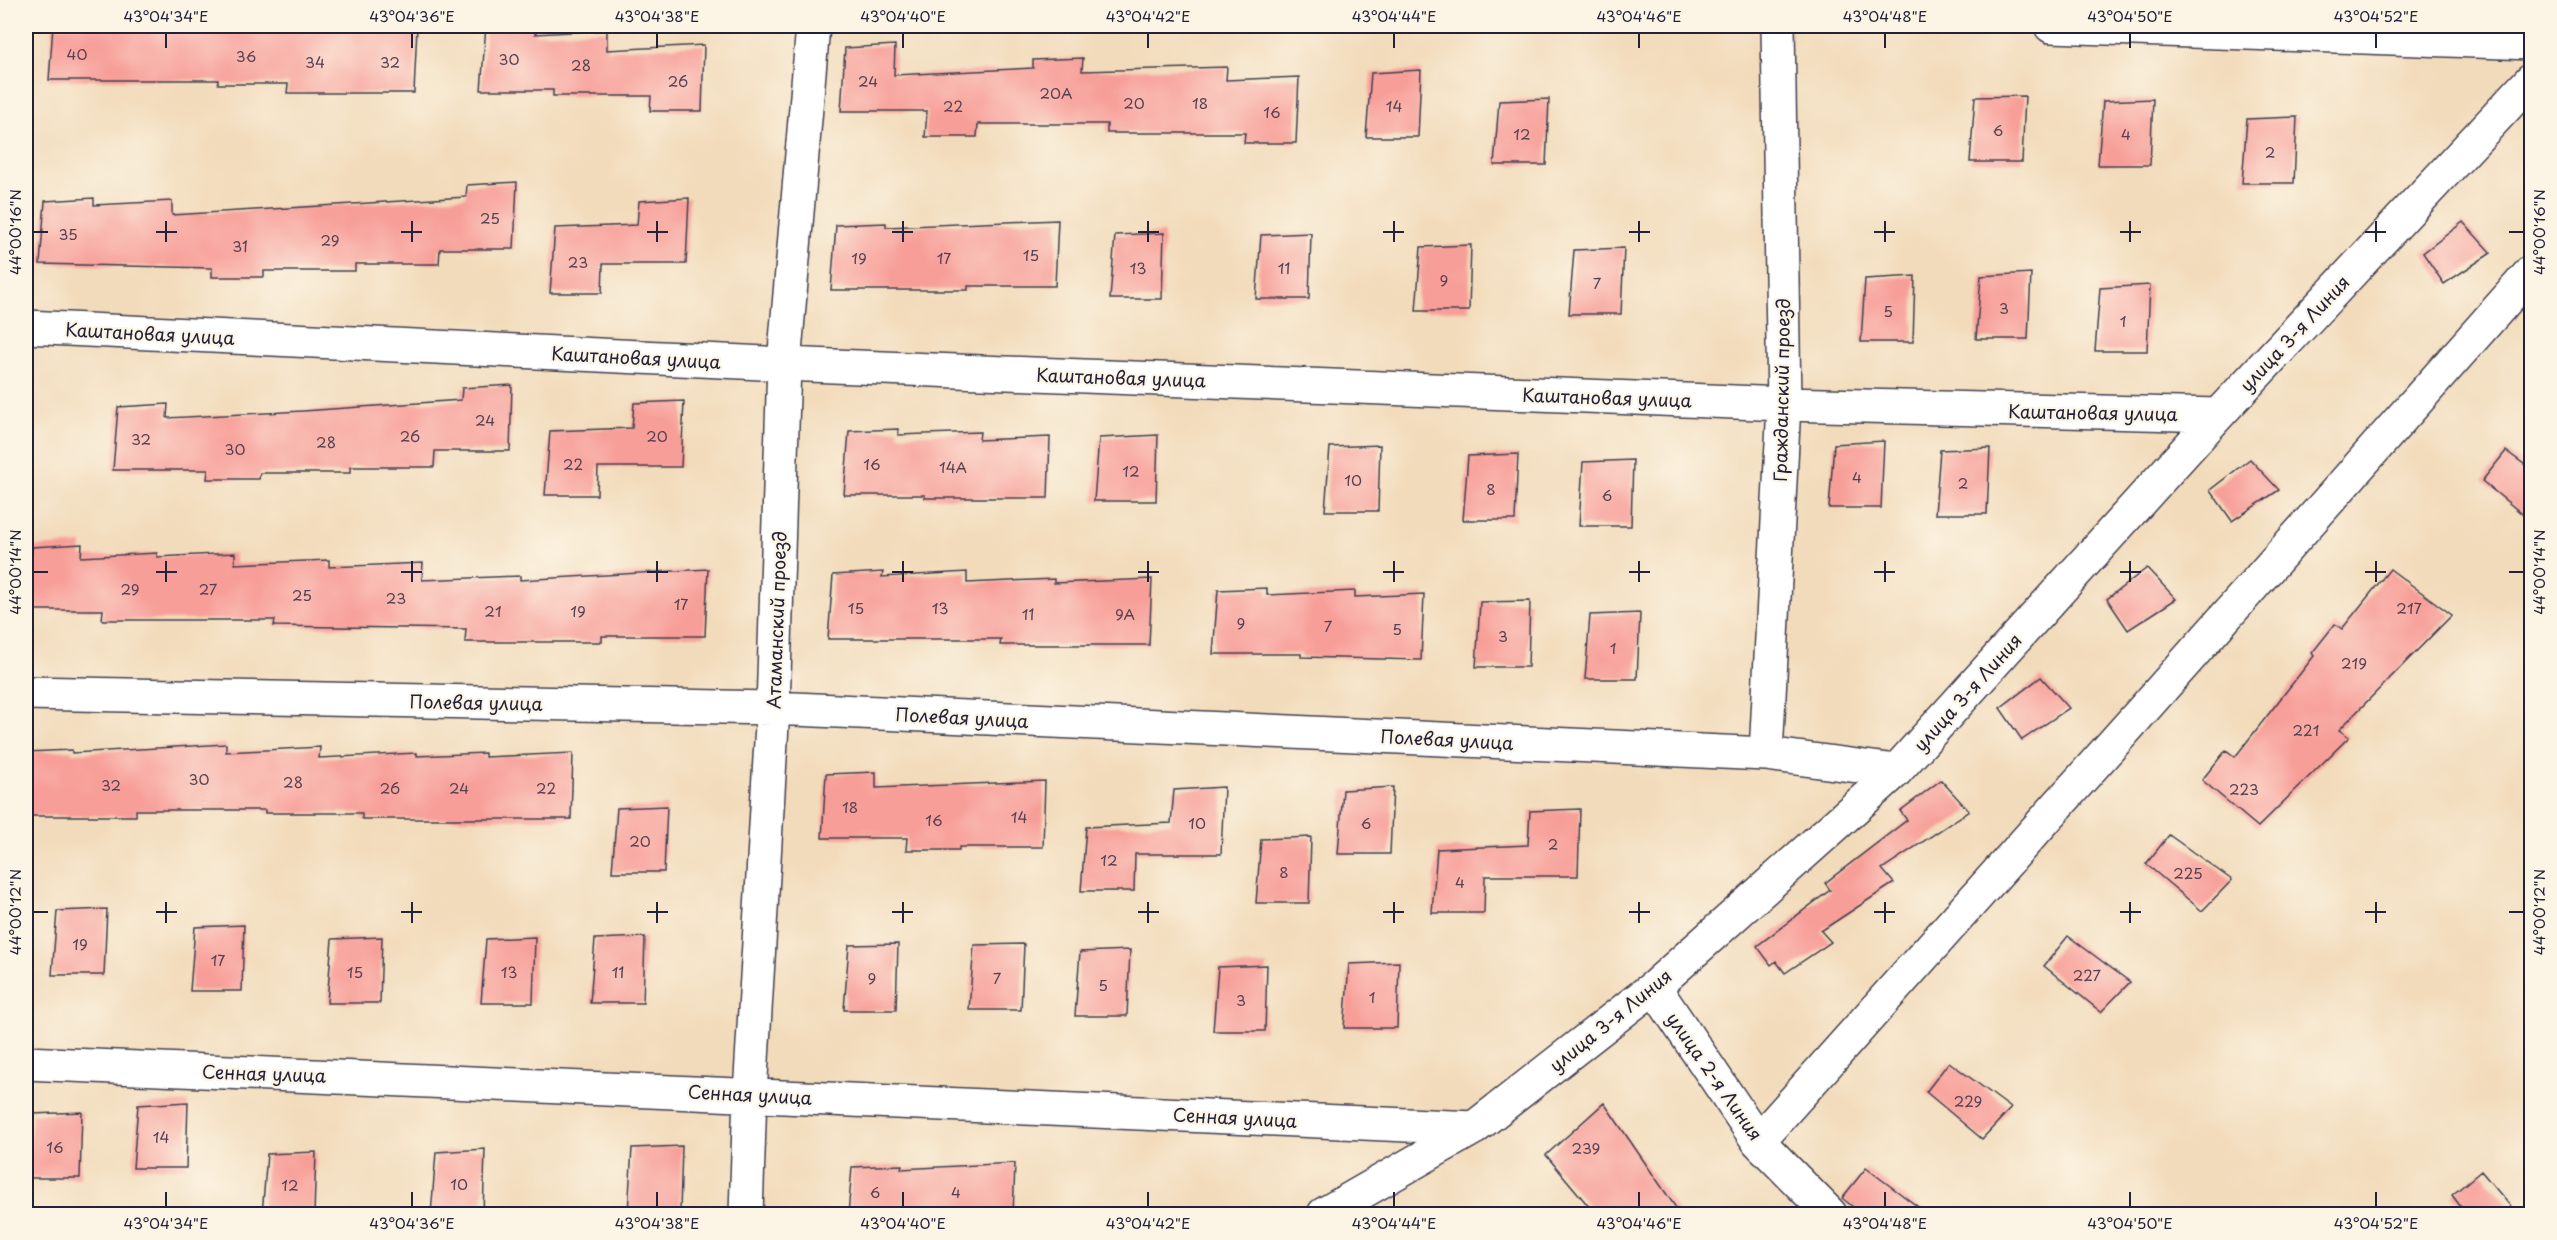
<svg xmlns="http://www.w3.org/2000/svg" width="2557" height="1240" font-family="'Playpen Sans',sans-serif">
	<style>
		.building { fill: #f79e98 }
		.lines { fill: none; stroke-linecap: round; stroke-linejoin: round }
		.street-casing { stroke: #413e4e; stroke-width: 36 }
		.street { stroke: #fff; stroke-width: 33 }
		.ticks { fill: none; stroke: #22223b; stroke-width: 2 }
		.labels { text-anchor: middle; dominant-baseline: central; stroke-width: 4.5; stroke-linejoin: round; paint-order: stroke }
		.number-label { font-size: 15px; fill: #574152 }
		.street-label { font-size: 18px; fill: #22223b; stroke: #fcf5e5 }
		.neatline { fill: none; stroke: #22223b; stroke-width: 2 }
		.ticks-label { font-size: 15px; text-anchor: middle; fill: #22223b }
	</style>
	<rect width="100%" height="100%" fill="#fcf5e5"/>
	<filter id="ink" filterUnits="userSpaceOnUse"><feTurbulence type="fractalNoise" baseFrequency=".0167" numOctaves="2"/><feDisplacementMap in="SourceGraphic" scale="12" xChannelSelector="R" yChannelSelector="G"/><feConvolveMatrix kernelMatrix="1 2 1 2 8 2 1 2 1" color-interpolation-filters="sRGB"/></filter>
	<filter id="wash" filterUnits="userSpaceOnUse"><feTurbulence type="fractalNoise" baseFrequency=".008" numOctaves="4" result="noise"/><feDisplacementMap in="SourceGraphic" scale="24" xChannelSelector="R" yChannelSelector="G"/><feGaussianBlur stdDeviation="1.35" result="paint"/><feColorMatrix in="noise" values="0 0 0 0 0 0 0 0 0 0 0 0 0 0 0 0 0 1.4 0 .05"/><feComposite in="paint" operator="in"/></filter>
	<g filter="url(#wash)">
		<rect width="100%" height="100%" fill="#f2dbbb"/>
		<g id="blocks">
			<path class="building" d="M53,26H272V29L417,27L414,93H287L288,84H218V80H49Z
				M486,26H535V34L607,30V50L704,45L702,111H650L651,96H553V90H481Z
				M895,45L894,75L1033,68V60L1083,58L1082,71L1227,67L1226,80L1299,77L1296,143H1244L1245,133H1107V124H978L977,137H925L927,111H841L845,48Z
				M1421,70L1418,137H1366L1371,73Z
				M2025,96L2022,162H1970L1975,97Z
				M1549,99L1546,165H1494L1499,101Z
				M2153,99L2150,165H2098L2103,101Z
				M2297,117L2294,183H2242L2247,119Z
				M517,182L514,249H440L439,264H355V271H264V277H212V268L40,264L45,201L94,198V205L172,201V215L466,197L467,185Z
				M689,198L686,264H603L602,293H550L555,228L637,225L639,201Z
				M1058,220L1055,286H968V290H831L836,225L886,223V227Z
				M2463,222L2491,253L2444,284L2423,253Z
				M1164,233L1162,299H1110L1115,235Z
				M1311,233L1309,299H1256L1261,235Z
				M1471,245L1469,311H1416L1421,247Z
				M1624,248L1621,314H1569L1574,250Z
				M2031,273L2028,339H1976L1981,276Z
				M1915,276L1913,342H1861L1865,279Z
				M2150,285L2147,351H2095L2100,288Z
				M512,385L510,451H435L434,467H350V473H260L259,479H207L208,470H113L118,407L168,404L167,418L303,411L461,400L462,388Z
				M684,401L681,467H598L597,495H545L550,431L632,428L634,403Z
				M898,429V435L980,432L979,440L1050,437L1048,498H925V495H844L849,431Z
				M1158,435L1156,501H1094L1099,438Z
				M1884,441L1881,508H1829L1834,444Z
				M1380,445L1378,511H1325L1330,447Z
				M1990,448L1987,514H1935L1940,450Z
				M2506,451L2532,470V522L2482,481Z
				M1518,454L1515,520H1463L1468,456Z
				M2250,459L2279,490L2232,521L2210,490Z
				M1633,460L1631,526H1579L1583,462Z
				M82,544L81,557L157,553V557L235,553V564L329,560V567L423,563L422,580L520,576V580L708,569L705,636H602V642H465L466,629L274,626L275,620H102L103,610H27L32,547Z
				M2147,568L2176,599L2128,630L2107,599Z
				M2390,569L2452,615L2339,730L2349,737L2258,827L2202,780L2226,750L2235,757L2314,656L2312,653L2335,624L2342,629Z
				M883,572L882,577L967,572V583L1054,579V583L1152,579L1149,645H1000L1001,639H828L833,575Z
				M1267,588V595L1355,591V597L1424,594L1421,660L1301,657V654H1213L1218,590Z
				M1530,601L1528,667H1476L1480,602Z
				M1640,613L1637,679H1585L1590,615Z
				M2041,677L2069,708L2022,740L2000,708Z
				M226,744V752L320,747L319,758L417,753V756L485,753V757L573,753L571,819H362V813H265V810H136V816H26V752L72,750V753Z
				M876,772V788L1045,781L1043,847H959V850H906L907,838H822L826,774Z
				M1941,780L1969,811L1882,869L1894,883L1821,931L1831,942L1785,973L1776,961L1771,965L1757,946L1830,890L1825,883L1907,820L1900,811Z
				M1224,787L1221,854H1135L1134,891H1081L1086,827L1171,823L1174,790Z
				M1393,787L1390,854H1338L1343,790Z
				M667,806L664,872H612L617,808Z
				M1580,809L1578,876H1485L1484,913H1432L1437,849L1528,845L1530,811Z
				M2169,835L2232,880L2202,911L2146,864Z
				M1311,837L1309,903H1256L1261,839Z
				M107,909L104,975H52L57,911Z
				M244,925L242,991H190L195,927Z
				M2068,936L2130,982L2101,1012L2044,966Z
				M382,937L380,1003H327L332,939Z
				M535,937L533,1003H481L486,939Z
				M645,937L643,1003H590L595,939Z
				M898,944L896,1010H844L849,945Z
				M1024,944L1021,1010H969L974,945Z
				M1130,950L1127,1016H1075L1080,952Z
				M1399,962L1397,1028H1344L1349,964Z
				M1267,965L1265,1031H1213L1218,967Z
				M1949,1062L2011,1108L1982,1139L1926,1092Z
				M188,1102L186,1168H133L138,1105Z
				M1604,1103L1652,1173L1681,1215H1596L1546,1155Z
				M82,1112L80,1178H27L32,1114Z
				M682,1146L680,1212H628L632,1148Z
				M485,1149L483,1215H431L436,1152Z
				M316,1152L314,1215H262L267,1154Z
				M1015,1163L1013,1215H848L852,1167L902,1165L901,1169Z
				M1866,1168L1929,1215H1863L1842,1198Z
				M2481,1171L2518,1215H2467L2452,1195Z"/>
		</g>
	</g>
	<g filter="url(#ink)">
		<use href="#blocks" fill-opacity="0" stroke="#413e4e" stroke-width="1.5"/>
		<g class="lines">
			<g class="street-casing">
				<path id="street" d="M2051,26L2532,43
					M26,327L784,364L1784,404L2218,415
					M26,693L773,708L1766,754L1896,771
					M1766,754L1784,404L1778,26
					M1654,987L1758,1141L1830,1214
					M26,1063L1474,1128
					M1758,1141L2143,710L2532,271
					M746,1214L750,1094L773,708L784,364L813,26
					M1324,1214L1474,1128L1654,987L1896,771L2218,415L2532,79"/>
			</g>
			<use href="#street" class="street"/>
		</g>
	</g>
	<path class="ticks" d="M166,33V48M412,33V48M657,33V48M903,33V48M1148,33V48M1394,33V48M1639,33V48M1885,33V48M2130,33V48M2376,33V48M166,221V242M412,221V242M657,221V242M903,221V242M1148,221V242M1394,221V242M1639,221V242M1885,221V242M2130,221V242M2376,221V242M33,232H48M156,232H177M401,232H422M647,232H668M892,232H913M1138,232H1159M1383,232H1404M1629,232H1650M1874,232H1895M2120,232H2141M2365,232H2386M2509,232H2524M166,561V582M412,561V582M657,561V582M903,561V582M1148,561V582M1394,561V582M1639,561V582M1885,561V582M2130,561V582M2376,561V582M33,572H48M156,572H177M401,572H422M647,572H668M892,572H913M1138,572H1159M1383,572H1404M1629,572H1650M1874,572H1895M2120,572H2141M2365,572H2386M2509,572H2524M166,902V923M412,902V923M657,902V923M903,902V923M1148,902V923M1394,902V923M1639,902V923M1885,902V923M2130,902V923M2376,902V923M33,912H48M156,912H177M401,912H422M647,912H668M892,912H913M1138,912H1159M1383,912H1404M1629,912H1650M1874,912H1895M2120,912H2141M2365,912H2386M2509,912H2524M166,1192V1207M412,1192V1207M657,1192V1207M903,1192V1207M1148,1192V1207M1394,1192V1207M1639,1192V1207M1885,1192V1207M2130,1192V1207M2376,1192V1207"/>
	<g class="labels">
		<g class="number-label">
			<text x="77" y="53">40</text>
			<text x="246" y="55">36</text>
			<text x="509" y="58">30</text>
			<text x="315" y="61">34</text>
			<text x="390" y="61">32</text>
			<text x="581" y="64">28</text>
			<text x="678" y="80">26</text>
			<text x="868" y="80">24</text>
			<text x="1056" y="92">20А</text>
			<text x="1134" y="102">20</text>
			<text x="1200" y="102">18</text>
			<text x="953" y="105">22</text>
			<text x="1394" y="105">14</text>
			<text x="1272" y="111">16</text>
			<text x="1998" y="129">6</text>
			<text x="1522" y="133">12</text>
			<text x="2126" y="133">4</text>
			<text x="2270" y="151">2</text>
			<text x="490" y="217">25</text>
			<text x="68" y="233">35</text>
			<text x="330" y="239">29</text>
			<text x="240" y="245">31</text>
			<text x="1031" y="254">15</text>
			<text x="859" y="257">19</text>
			<text x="944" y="257">17</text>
			<text x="578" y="261">23</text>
			<text x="1138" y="267">13</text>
			<text x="1284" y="267">11</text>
			<text x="1444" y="279">9</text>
			<text x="1597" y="282">7</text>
			<text x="2004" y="307">3</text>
			<text x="1888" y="310">5</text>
			<text x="2123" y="320">1</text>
			<text x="485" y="419">24</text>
			<text x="410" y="435">26</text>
			<text x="657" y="435">20</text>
			<text x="141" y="438">32</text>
			<text x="326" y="441">28</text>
			<text x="235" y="448">30</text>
			<text x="573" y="463">22</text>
			<text x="872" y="463">16</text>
			<text x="953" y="466">14А</text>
			<text x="1131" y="470">12</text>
			<text x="1857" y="476">4</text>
			<text x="1353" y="479">10</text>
			<text x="1963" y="482">2</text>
			<text x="1491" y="488">8</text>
			<text x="1607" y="494">6</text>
			<text x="130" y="588">29</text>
			<text x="208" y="588">27</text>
			<text x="302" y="594">25</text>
			<text x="396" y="597">23</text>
			<text x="681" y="603">17</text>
			<text x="856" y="607">15</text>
			<text x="940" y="607">13</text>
			<text x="2409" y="607">217</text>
			<text x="493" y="610">21</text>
			<text x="578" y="610">19</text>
			<text x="1028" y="613">11</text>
			<text x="1125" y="613">9А</text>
			<text x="1241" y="622">9</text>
			<text x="1328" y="625">7</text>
			<text x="1397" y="628">5</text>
			<text x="1503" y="635">3</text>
			<text x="1613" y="647">1</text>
			<text x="2354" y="662">219</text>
			<text x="2306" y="729">221</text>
			<text x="199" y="778">30</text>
			<text x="293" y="781">28</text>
			<text x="111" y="784">32</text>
			<text x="390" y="787">26</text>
			<text x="459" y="787">24</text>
			<text x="546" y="787">22</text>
			<text x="2244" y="788">223</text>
			<text x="850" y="806">18</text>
			<text x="1019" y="816">14</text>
			<text x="934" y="819">16</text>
			<text x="1197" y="822">10</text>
			<text x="1366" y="822">6</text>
			<text x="640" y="840">20</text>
			<text x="1553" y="843">2</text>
			<text x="1109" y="859">12</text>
			<text x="1284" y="871">8</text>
			<text x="2188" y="872">225</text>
			<text x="1460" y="881">4</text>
			<text x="80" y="943">19</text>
			<text x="218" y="959">17</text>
			<text x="355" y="971">15</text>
			<text x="509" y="971">13</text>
			<text x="618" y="971">11</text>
			<text x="2087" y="974">227</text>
			<text x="872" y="977">9</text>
			<text x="997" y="977">7</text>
			<text x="1103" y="984">5</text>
			<text x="1372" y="996">1</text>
			<text x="1241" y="999">3</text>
			<text x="1968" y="1100">229</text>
			<text x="161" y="1136">14</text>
			<text x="55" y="1146">16</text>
			<text x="1586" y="1147">239</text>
			<text x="459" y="1183">10</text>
			<text x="290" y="1184">12</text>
			<text x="875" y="1191">6</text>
			<text x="956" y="1191">4</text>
		</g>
		<g class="street-label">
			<text transform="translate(150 333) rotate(3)">Каштановая улица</text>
			<text transform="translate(2294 333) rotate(-47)">улица 3-я Линия</text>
			<text transform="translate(636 357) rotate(3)">Каштановая улица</text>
			<text transform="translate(1121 377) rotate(2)">Каштановая улица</text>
			<text transform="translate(1781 390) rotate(-89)">Гражданский проезд</text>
			<text transform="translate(1607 397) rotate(2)">Каштановая улица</text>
			<text transform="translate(2093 412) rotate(1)">Каштановая улица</text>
			<text transform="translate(776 620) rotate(-88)">Атаманский проезд</text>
			<text transform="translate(1967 692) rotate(-48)">улица 3-я Линия</text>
			<text transform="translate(476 702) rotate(1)">Полевая улица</text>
			<text transform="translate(962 717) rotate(3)">Полевая улица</text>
			<text transform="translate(1447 739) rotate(3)">Полевая улица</text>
			<text transform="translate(1610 1020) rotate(-39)">улица 3-я Линия</text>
			<text transform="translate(264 1073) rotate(2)">Сенная улица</text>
			<text transform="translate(1715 1076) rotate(55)">улица 2-я Линия</text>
			<text transform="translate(750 1094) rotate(3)">Сенная улица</text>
			<text transform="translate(1235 1117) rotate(3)">Сенная улица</text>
		</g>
	</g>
	<rect width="2557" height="1240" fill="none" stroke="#fcf5e5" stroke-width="66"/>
	<rect x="33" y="33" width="2491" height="1174" class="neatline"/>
	<g class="ticks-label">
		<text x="166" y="22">43°04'34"E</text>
		<text x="412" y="22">43°04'36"E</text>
		<text x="657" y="22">43°04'38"E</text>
		<text x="903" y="22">43°04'40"E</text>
		<text x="1148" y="22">43°04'42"E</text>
		<text x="1394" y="22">43°04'44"E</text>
		<text x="1639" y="22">43°04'46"E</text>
		<text x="1885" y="22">43°04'48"E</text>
		<text x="2130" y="22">43°04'50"E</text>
		<text x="2376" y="22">43°04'52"E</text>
		<text transform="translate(16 232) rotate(-90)" y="5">44°00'16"N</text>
		<text transform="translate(2540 232) rotate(-90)" y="5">44°00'16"N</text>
		<text transform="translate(16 572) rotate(-90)" y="5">44°00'14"N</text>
		<text transform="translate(2540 572) rotate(-90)" y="5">44°00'14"N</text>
		<text transform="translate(16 912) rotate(-90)" y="5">44°00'12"N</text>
		<text transform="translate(2540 912) rotate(-90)" y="5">44°00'12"N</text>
		<text x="166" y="1229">43°04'34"E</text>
		<text x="412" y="1229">43°04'36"E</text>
		<text x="657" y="1229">43°04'38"E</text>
		<text x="903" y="1229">43°04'40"E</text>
		<text x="1148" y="1229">43°04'42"E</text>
		<text x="1394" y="1229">43°04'44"E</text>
		<text x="1639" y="1229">43°04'46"E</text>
		<text x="1885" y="1229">43°04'48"E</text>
		<text x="2130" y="1229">43°04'50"E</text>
		<text x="2376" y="1229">43°04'52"E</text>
	</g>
</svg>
